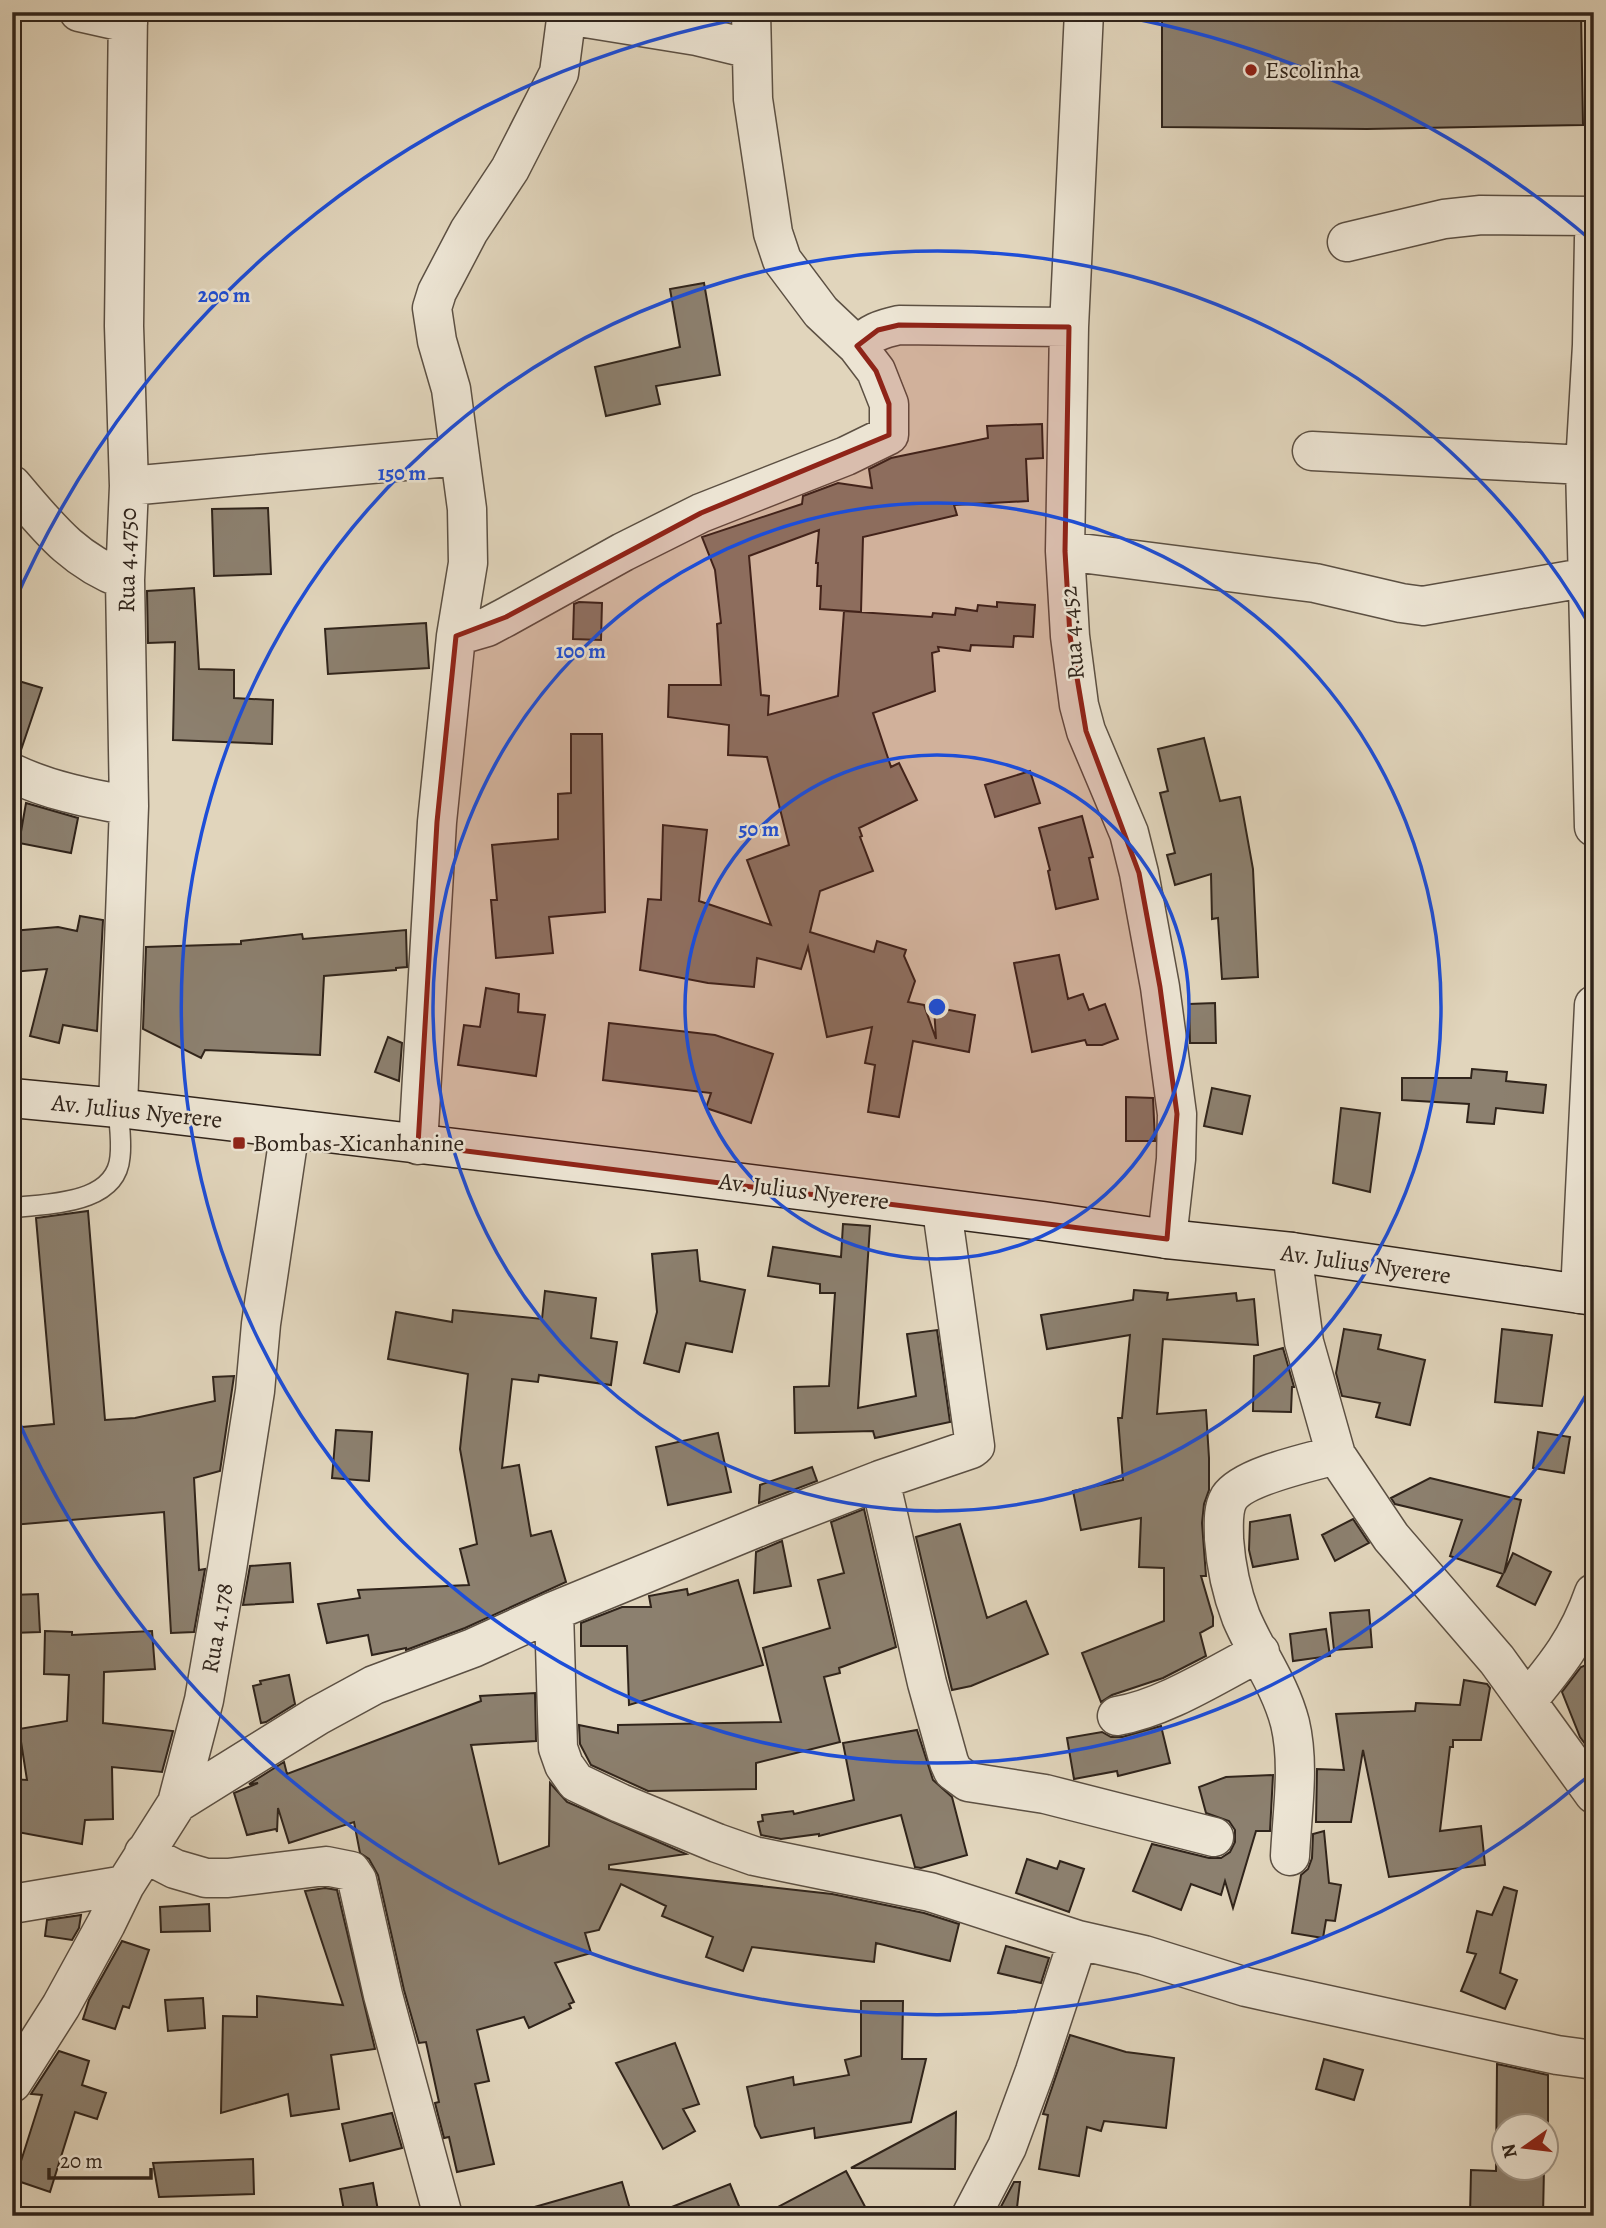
<svg xmlns="http://www.w3.org/2000/svg" width="1606" height="2228" font-family="Alegreya,serif">
	<style>
		.building { fill: #8c806f; stroke: #30241b; stroke-width: 2 }
		.lines { fill: none; stroke-linecap: round; stroke-linejoin: round }
		.lane-casing { stroke: #5c5043; stroke-width: 22 }
		.street-casing { stroke: #5c5043; stroke-width: 41 }
		.secondary-casing { stroke: #30241b; stroke-width: 41 }
		.lane { stroke: #ece4d3; stroke-width: 19 }
		.street { stroke: #ece4d3; stroke-width: 38 }
		.secondary { stroke: #ece4d3; stroke-width: 38 }
		.marked { fill: #8f2418; fill-opacity: 0.2; stroke: #8f2418; stroke-width: 5; stroke-linejoin: round }
		.ring { fill: none; stroke: #1d4ed8; stroke-width: 3.5 }
		.poi-dot { fill: #8f2418; stroke: #ece4d3; stroke-width: 2.5 }
		.labels { text-anchor: middle; dominant-baseline: central; stroke-width: 5; stroke-linejoin: round; paint-order: stroke }
		.poi-label { font-size: 24px; fill: #30241b; stroke: #ece4d3; text-anchor: start }
		.street-label { font-size: 24px; fill: #30241b; stroke: #ece4d3 }
		.centre { fill: #1d4ed8; stroke: #ece4d3; stroke-width: 3.5 }
		.ring-label { font-size: 21px; text-anchor: middle; font-weight: bold; fill: #1d4ed8; stroke: #ece4d3; stroke-width: 5; stroke-linejoin: round; paint-order: stroke }
	</style>
	<rect width="100%" height="100%" fill="#e1d5bc"/>
	<filter id="stains"><feTurbulence type="fractalNoise" baseFrequency=".00286" numOctaves="4"/><feColorMatrix values="0 0 0 0 .2 0 0 0 0 .09 0 0 0 0 .02 0 0 0 .5 -.17"/></filter>
	<radialGradient id="worn" r=".72"><stop offset=".6" stop-color="#630" stop-opacity="0"/><stop offset="1" stop-color="#630" stop-opacity=".3"/></radialGradient>
	<path class="building" d="M1162,12H1581L1583,125L1367,129L1162,127Z
		M704,283L720,375L656,386L660,404L606,416L595,367L680,347L670,289Z
		M1042,424L1043,458L1026,459L1028,501L954,505L957,515L863,537L861,612L820,609L821,586H817L818,563H816L819,530L749,556L761,695L769,696L768,715L838,696L844,611L932,617L933,613L955,615L956,608L977,611L978,605L997,607V602L1035,605L1033,637L1014,636L1013,647L971,645L970,651L938,647L939,651L932,653L935,691L873,713L891,767L899,763L917,800L859,828L862,836L860,837L873,871L820,891L810,932L874,952L877,941L906,950L904,956L915,981L908,1002L924,1005L936,1039L934,1007L975,1015L969,1052L913,1041L899,1117L868,1112L875,1065L865,1063L872,1027L827,1037L808,947L801,969L757,958L754,987L708,983L640,970L648,899L661,900L663,825L707,830L699,901L771,925L747,860L789,845L767,757L728,755L729,725L668,717L669,685H721L717,624L721,623L715,570L702,537L802,504L803,496L838,483L872,488L869,469L891,458L988,438L987,426Z
		M268,508L271,574L214,576L212,509Z
		M194,588L199,669L234,670V698L273,700L272,744L173,740L175,642L148,643L147,591Z
		M579,602L602,603L601,640L573,639L574,604Z
		M426,623L429,668L328,674L325,629Z
		M12,679L42,688L20,753L12,752Z
		M571,734H602L605,912L549,917L553,953L496,958L491,900H497L492,845L558,839V794L571,793Z
		M1204,738L1220,801L1240,797L1253,869L1258,977L1222,979L1218,918L1212,919L1211,874L1175,885L1167,855L1175,853L1160,793L1168,791L1158,749Z
		M1030,771L1040,803L995,817L985,785Z
		M26,803L78,818L71,853L19,843Z
		M1082,816L1093,857L1089,858L1098,899L1056,909L1048,871L1050,870L1039,828Z
		M80,916L103,920L97,1031L63,1025L59,1043L30,1036L47,969L12,972V931L58,927L77,931Z
		M406,930L407,967L396,968V970L324,976L320,1055L205,1050L201,1058L143,1029L146,947L241,944V941L302,934L303,939Z
		M1059,955L1068,999L1083,994L1089,1010L1105,1004L1118,1039L1102,1045H1087L1085,1040L1032,1052L1014,963Z
		M486,988L519,994L518,1012L545,1015L536,1076L458,1065L464,1025L480,1027Z
		M1215,1003L1216,1043H1190L1189,1004Z
		M609,1023L715,1035L773,1054L751,1123L706,1108L711,1093L603,1080Z
		M388,1037L402,1043L399,1081L375,1072Z
		M1472,1069L1507,1072L1506,1081L1546,1085L1543,1113L1496,1108L1494,1124L1467,1122L1469,1104L1402,1100V1078H1471Z
		M1212,1088L1250,1096L1242,1134L1204,1126Z
		M1126,1097L1153,1098L1155,1141H1126Z
		M1341,1108L1380,1113L1370,1192L1333,1183Z
		M88,1211L105,1420L135,1418L215,1401L213,1377L234,1376L220,1471L194,1478L199,1570L205,1569L194,1632L171,1633L164,1512L12,1525V1428L54,1424L36,1218Z
		M843,1224L870,1226L858,1408L916,1396L907,1334L937,1330L950,1422L875,1438L873,1431L795,1433L794,1387L829,1386L835,1293H820V1284L768,1276L773,1247L841,1257Z
		M697,1250L700,1281L745,1290L732,1352L686,1343L679,1372L644,1363L657,1312L652,1254Z
		M1134,1290L1168,1293L1167,1300L1236,1293L1237,1301L1254,1299L1258,1345L1163,1339L1157,1414L1206,1410L1209,1458V1490L1204,1504L1202,1523L1206,1576H1201L1213,1617V1626L1200,1633L1206,1656L1163,1678L1112,1695L1101,1702L1082,1653L1164,1621V1568L1139,1567L1141,1518L1081,1530L1073,1491L1123,1480L1118,1418H1122L1130,1335L1047,1349L1041,1315L1133,1300Z
		M545,1291L596,1298L591,1338L617,1342L611,1385L539,1375L538,1382L512,1379L502,1468L519,1465L531,1536L551,1531L566,1582L465,1628L406,1650V1648L372,1655L368,1635L327,1643L318,1604L360,1598L358,1590L469,1585L460,1549L477,1544L460,1449L468,1374L388,1359L396,1312L452,1322L453,1310L542,1319Z
		M1344,1329L1381,1335L1378,1349L1425,1360L1410,1425L1376,1417L1380,1403L1342,1396L1336,1373Z
		M1502,1329L1552,1335L1542,1406L1495,1402Z
		M1283,1348L1294,1387H1292L1291,1412L1253,1411L1254,1356Z
		M336,1430L372,1432L369,1481L332,1478Z
		M1538,1432L1570,1437L1564,1473L1533,1468Z
		M718,1433L731,1492L668,1505L656,1447Z
		M812,1467L817,1481L759,1503L760,1485Z
		M1430,1478L1521,1500L1504,1573L1513,1553L1551,1572L1535,1605L1497,1586L1503,1574L1450,1556L1462,1520L1395,1504L1391,1498Z
		M864,1509L896,1647L839,1668L840,1673L824,1677L840,1742L756,1763V1789L648,1791L591,1765L580,1744L579,1725L618,1733V1725L781,1722L763,1648L830,1628L818,1580L844,1573L831,1522Z
		M1290,1515L1298,1559L1253,1567L1249,1550L1250,1522Z
		M1353,1519L1369,1543L1335,1561L1322,1535Z
		M960,1524L987,1618L1026,1601L1048,1654L971,1686L952,1690L916,1537Z
		M782,1541L791,1586L754,1593L756,1552Z
		M290,1563L293,1602L243,1605L250,1566Z
		M738,1580L763,1665L629,1705L627,1646H581V1623L622,1607H651L649,1596L687,1589L688,1595Z
		M38,1594L40,1632L12,1633V1595Z
		M1369,1610L1372,1647L1334,1650L1330,1613Z
		M1326,1629L1330,1656L1293,1661L1290,1634Z
		M45,1631L72,1632V1635L152,1631L155,1669L104,1672L103,1723L173,1731L162,1772L112,1767L113,1819L85,1820L82,1844L12,1831V1779L27,1780L19,1729L67,1721L69,1675L44,1674Z
		M1594,1662V1756L1580,1737L1562,1692L1581,1667Z
		M289,1675L295,1704L266,1722L261,1723L253,1686L261,1684L260,1681Z
		M1464,1680L1487,1684L1490,1688L1481,1740H1453V1747H1450L1440,1831L1481,1826L1485,1865L1389,1877L1363,1750L1351,1822H1316L1317,1769L1344,1770L1336,1714L1415,1711L1416,1703L1460,1705Z
		M535,1693L536,1741L471,1745L499,1864L549,1846L550,1783L567,1802L686,1854L609,1865V1869L832,1894L924,1913L959,1924L950,1961L876,1943L874,1962L752,1947L743,1971L706,1957L713,1937L662,1916L666,1906L621,1884L599,1930L585,1933L591,1953L555,1963L574,2002L569,2004L571,2008L529,2028L524,2017L477,2030L489,2081L475,2084L494,2164L457,2172L449,2137L444,2138L435,2103L439,2102L426,2042L419,2043L404,1990L378,1875L369,1859L360,1853L354,1822L289,1843L278,1808L277,1832L276,1829L247,1835L234,1793L258,1783L249,1784L284,1762L287,1774L481,1701L480,1696Z
		M1161,1726L1170,1763L1118,1776L1117,1771L1074,1779L1067,1738L1102,1732L1111,1737H1122Z
		M917,1730L933,1780L952,1797L967,1855L921,1868L915,1867L901,1815L819,1836V1834L781,1839L761,1835L758,1822L763,1821L762,1815L793,1811L794,1814L854,1800L843,1743Z
		M1273,1775L1270,1831H1256L1233,1908L1225,1881L1221,1895L1191,1884L1181,1910L1133,1891L1152,1844L1209,1858H1221L1230,1852L1235,1842V1830L1229,1821L1206,1813L1199,1787L1226,1777Z
		M1324,1831L1329,1883L1341,1885L1335,1921L1326,1920L1323,1938L1292,1933L1301,1875L1308,1869L1312,1858L1313,1834Z
		M1027,1859L1057,1869L1060,1861L1084,1869L1069,1912L1016,1893Z
		M1504,1887L1517,1891L1500,1973L1517,1980L1505,2009L1461,1991L1476,1954L1467,1952L1477,1911L1492,1915Z
		M325,1888L337,1890L375,2049L331,2055L339,2109L291,2116L288,2094L221,2113L223,2016L257,2017V1996L343,2005L305,1891Z
		M209,1904L210,1931L161,1932L160,1907Z
		M81,1915L79,1928L72,1940L45,1936L47,1920Z
		M122,1941L149,1950L129,2008L123,2006L115,2029L83,2019L89,2000Z
		M1006,1946L1049,1958L1041,1983L998,1973Z
		M203,1998L205,2028L168,2031L165,2000Z
		M861,2001H903L902,2059H926L911,2122L815,2138L814,2128L761,2138L755,2126L747,2087L793,2077L794,2085L849,2075L845,2060L861,2056Z
		M1070,2035L1126,2052L1174,2058L1166,2128L1104,2121L1101,2131L1087,2127L1079,2176L1039,2169L1048,2115L1043,2114Z
		M675,2043L699,2104L683,2109L695,2131L663,2149L616,2063Z
		M59,2051L89,2061L82,2085L106,2093L97,2119L75,2112L50,2192L15,2180L42,2095L31,2094Z
		M1324,2059L1363,2070L1354,2100L1316,2089Z
		M1497,2064L1548,2075V2136L1546,2126H1504V2168H1544L1543,2216H1470L1471,2170L1496,2171Z
		M956,2112L955,2169L851,2168Z
		M392,2113L402,2148L350,2161L342,2124Z
		M253,2159L254,2194L159,2197L153,2163Z
		M846,2171L870,2216H761Z
		M622,2182L632,2216H532L531,2208Z
		M1014,2182H1020L1016,2216H996Z
		M373,2183L379,2216H345L340,2189Z
		M730,2184L743,2216H654V2214Z"/>
	<g class="lines">
		<g class="lane-casing">
			<path id="lane" d="M12,1208C48,1203 116,1205 120,1157C122,1140 119,1124 118,1108"/>
		</g>
		<g class="street-casing">
			<path id="street" d="M79,12L128,23
				M1084,12L1069,327L1065,551L1070,636L1079,705L1086,731L1129,833L1139,873L1160,987L1177,1114L1176,1159L1167,1239
				M567,15L697,36L751,49
				M1594,238L1592,345L1585,465L1594,827
				M1347,242L1444,219L1481,215L1594,216
				M857,346C870,333 881,329 899,325L1069,327
				M1312,451L1585,465
				M12,485C48,527 72,560 125,580
				M129,486L460,456
				M1065,551L1315,583L1401,603L1423,606L1589,577
				M456,636L487,627L506,617L623,552L701,513L846,456L889,435V404L876,371L857,346L821,312L782,260L773,233L753,99L751,12
				M12,773C50,791 88,798 129,806
				M118,1108L129,806L125,580L129,486L124,326L128,12
				M418,1145L437,822L456,636L468,563L467,509L451,389L437,341L432,308L437,292L469,231L510,169L559,73L567,12
				M1292,1252L1304,1342L1336,1455L1391,1537L1497,1660L1594,1794
				M1580,1294L1594,1005
				M880,1480L927,1683L949,1762L953,1771L968,1782L1045,1794L1214,1837
				M554,1611L558,1748L564,1765L576,1782L620,1803L717,1843L754,1856L930,1892L1078,1940L1144,1955L1246,1987L1557,2055L1594,2060
				M1527,1701C1557,1665 1578,1639 1594,1593
				M1117,1716C1165,1708 1217,1674 1260,1652
				M177,1803L317,1716L374,1685L473,1648L554,1611L766,1524L880,1480L971,1449L975,1446L942,1210
				M144,1853L175,1869L206,1878H228L326,1866L351,1871L357,1880L383,1995L443,2216
				M1290,1856C1292,1813 1300,1765 1290,1723C1280,1684 1256,1653 1241,1617C1231,1591 1226,1567 1224,1539C1224,1526 1222,1510 1229,1498C1243,1476 1311,1462 1336,1455
				M12,1904L125,1885
				M12,2083L61,2006L106,1924L125,1885L177,1803L204,1700L227,1569L255,1391L261,1324L290,1129
				M971,2216L1007,2147L1035,2071L1078,1940"/>
		</g>
		<g class="secondary-casing">
			<path id="secondary" d="M12,1098L118,1108L648,1171L1043,1221L1167,1239L1292,1252L1594,1296"/>
		</g>
		<use href="#lane" class="lane"/>
		<use href="#street" class="street"/>
		<use href="#secondary" class="secondary"/>
	</g>
	<path class="marked" d="M899,325L1069,327L1065,551L1070,636L1086,731L1139,873L1160,987L1177,1114L1167,1239L418,1145L437,822L456,636L506,617L701,513L889,435V404L876,371L857,346L878,330Z"/>
	<g class="ring">
		<circle cx="937" cy="1007" r="252"/>
		<circle cx="937" cy="1007" r="504"/>
		<path d="M1592 1385A756 756 0 1 1 1592 629"/>
		<path d="M1592 1773A1008 1008 0 0 1 13 1409M13 605A1008 1008 0 0 1 771 13M1103 13A1008 1008 0 0 1 1592 241"/>
	</g>
	<g class="poi-dot">
		<circle cx="1251" cy="70" r="7"/>
		<rect x="232" y="1136" width="14" height="14" rx="3.5"/>
	</g>
	<g class="labels">
		<g class="poi-label">
			<text x="1265" y="70">Escolinha</text>
			<text x="253" y="1143">Bombas-Xicanhanine</text>
		</g>
		<g class="street-label">
			<text transform="translate(127 560) rotate(-89)">Rua 4.4750</text>
			<text transform="translate(1072 633) rotate(-95)">Rua 4.452</text>
			<text transform="translate(137 1111) rotate(6)">Av. Julius Nyerere</text>
			<text transform="translate(804 1191) rotate(7)">Av. Julius Nyerere</text>
			<text transform="translate(1366 1264) rotate(8)">Av. Julius Nyerere</text>
			<text transform="translate(217 1628) rotate(-80)">Rua 4.178</text>
		</g>
	</g>
	<circle cx="937" cy="1007" r="10" class="centre"/>
	<g class="ring-label">
		<text x="224" y="302">200 m</text>
		<text x="402" y="480">150 m</text>
		<text x="581" y="658">100 m</text>
		<text x="759" y="836">50 m</text>
	</g>
	<rect width="1606" height="2228" fill="none" stroke="#e1d5bc" stroke-width="42"/>
	<rect x="14" y="14" width="1578" height="2200" fill="none" stroke="#30241b" stroke-width="3.5"/>
	<rect x="21" y="21" width="1564" height="2186" fill="none" stroke="#30241b" stroke-width="2"/>
	<g transform="translate(1525 2147) rotate(256)"><circle r="33" fill="#ece4d3" stroke="#a19789" stroke-width="2"/>
	<path d="M0-5L12 26L0 18L-12 26Z" fill="#8f2418"/>
	<text y="-10" font-size="19" font-weight="bold" text-anchor="middle" fill="#30241b">N</text>
	</g>
	<path d="M49 2168v10h102v-10" fill="none" stroke="#30241b" stroke-width="3.5"/>
	<text x="60" y="2168" font-size="21" fill="#30241b" stroke="#ece4d3" stroke-width="5" paint-order="stroke">20 m</text>
	<rect width="100%" height="100%" filter="url(#stains)"/>
	<rect width="100%" height="100%" fill="url(#worn)"/>
</svg>
